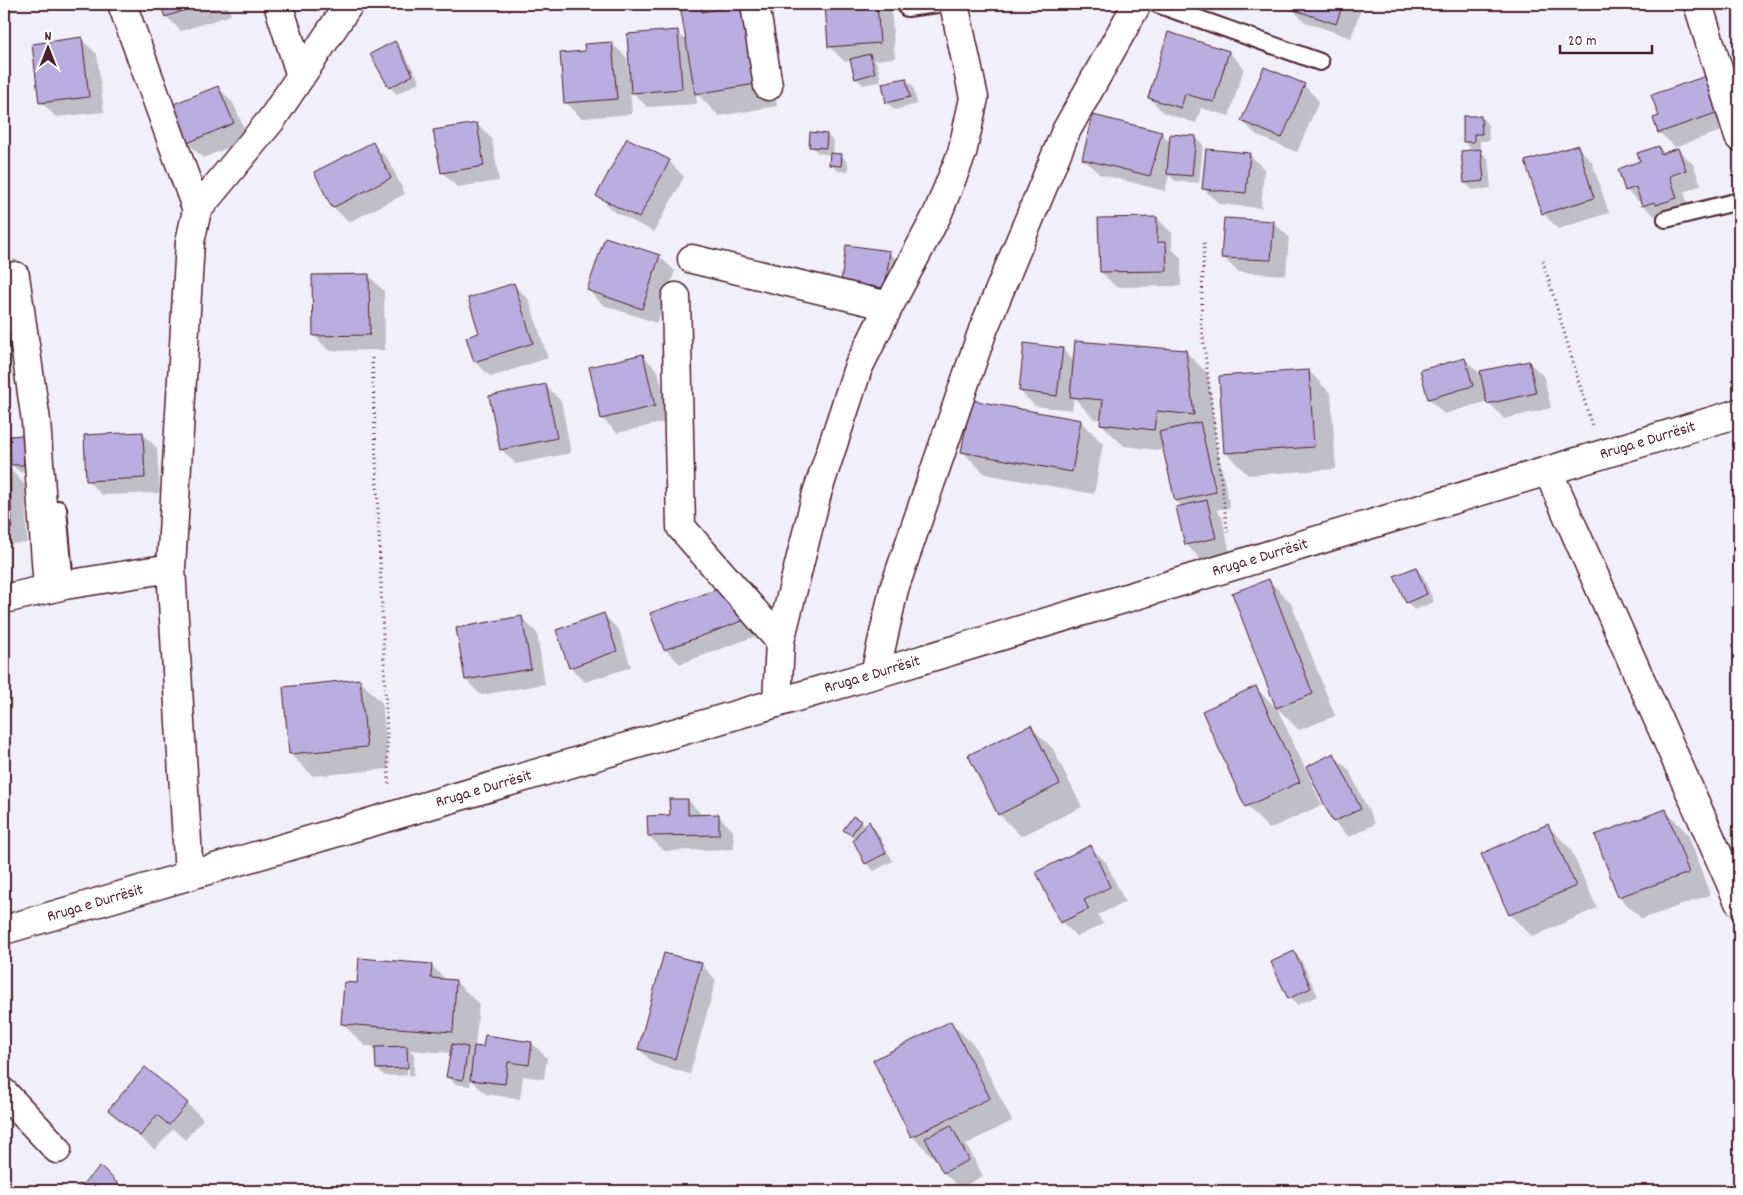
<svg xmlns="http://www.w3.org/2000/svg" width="1743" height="1195" font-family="Dekko,sans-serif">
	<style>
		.shadow { fill: #0003; fill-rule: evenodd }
		.building { fill: #b9aedf; stroke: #4a1f2b }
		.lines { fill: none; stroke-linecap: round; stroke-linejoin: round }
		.lane-casing { stroke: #4a1f2b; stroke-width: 20 }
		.street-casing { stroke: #4a1f2b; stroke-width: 31 }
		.secondary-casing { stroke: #4a1f2b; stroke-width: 31 }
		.path { stroke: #4a1f2b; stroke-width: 3; stroke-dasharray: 1 4; stroke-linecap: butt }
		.lane { stroke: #fff; stroke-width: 16 }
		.street { stroke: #fff; stroke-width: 28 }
		.secondary { stroke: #fff; stroke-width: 28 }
		.labels { text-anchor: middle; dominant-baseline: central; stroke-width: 5; stroke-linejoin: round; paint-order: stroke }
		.street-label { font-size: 16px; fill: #4a1f2b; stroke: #fff }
	</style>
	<rect width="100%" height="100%" fill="#f1eff9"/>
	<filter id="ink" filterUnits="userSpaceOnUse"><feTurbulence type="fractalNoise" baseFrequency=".02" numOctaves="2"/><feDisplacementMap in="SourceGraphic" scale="10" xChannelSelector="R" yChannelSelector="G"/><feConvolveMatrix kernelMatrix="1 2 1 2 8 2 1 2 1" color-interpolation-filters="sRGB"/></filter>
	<g filter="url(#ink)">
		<path class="shadow" d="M162,4H227L231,15L181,31L166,16Z
			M694,4H701L709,12L764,28L777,106L719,116L696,93L697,104L647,107L630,89L632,114L581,118L566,102L587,52L612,43L627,58L628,72H631L677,32L687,41L681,6Z
			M826,4H886L891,9L895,58L874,60L877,63L881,81L863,85L856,78L852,61L845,62L830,47Z
			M1291,4H1363L1351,38L1305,22L1290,7Z
			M81,39L97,54L104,112L56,117L41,102Z
			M395,43L402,50L420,82L397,94L390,87Z
			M1229,52L1244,68L1229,116L1201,108L1196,123L1164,113L1149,98Z
			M1709,76L1736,126L1675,147L1659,132L1660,117Z
			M905,79L913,86L917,104L895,110L887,102Z
			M1304,85L1319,101L1297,152L1258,136L1242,121Z
			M218,87L233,103L249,139L203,158L188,143L173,106Z
			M1481,117L1488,125L1489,141H1480V149H1478L1488,158L1491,188L1473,190L1465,183L1478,149H1471L1464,141Z
			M477,124L492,139L499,181L457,187L442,172Z
			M1161,133L1171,143L1196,137L1203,145L1199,183L1175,181L1169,175L1165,191L1099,174L1084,159Z
			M827,135L834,142L833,155H841L848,163V172L838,171L830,164L831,155L818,153L811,146Z
			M372,144L388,159L405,194L349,222L333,207Z
			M1577,146L1592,162L1609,213L1558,229L1543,213Z
			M1658,147L1665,154L1678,149L1693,164L1701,185L1684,192L1691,213L1659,220L1626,190L1642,162Z
			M1249,154L1264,169L1261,208L1219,204L1204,189Z
			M669,161L684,177L654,232L613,211L598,196Z
			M1157,218L1172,233V249L1181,258V286L1116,287L1101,272Z
			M1273,222L1289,237L1286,275L1238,272L1223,257Z
			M889,252L904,267L900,303L843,282Z
			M659,256L675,271L657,323L603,305L588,290Z
			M4,268L13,277L16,311L4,312Z
			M368,275L384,291L385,350L329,351L314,335Z
			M514,285L529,300L548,358L491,377L475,362Z
			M1062,349L1074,361L1185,351L1208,374L1216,437L1212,436L1215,439L1230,507L1216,510L1222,517L1230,553L1201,560L1186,544L1183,507L1176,501L1165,451L1124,446L1101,424L1102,420L1094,419L1074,398L1072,410L1035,406L1020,391Z
			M643,356L658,371L670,421L617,433L602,418Z
			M1465,359L1483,377L1529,362L1544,377L1551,408L1504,419L1488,401L1444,414L1429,399Z
			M1309,371L1331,394L1336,469L1248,475L1225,452Z
			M546,386L561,401L571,453L516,464L501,449Z
			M1081,421L1103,444L1094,494L985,474L962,451Z
			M142,433L157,448L160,493L102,495L87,480Z
			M22,437L30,444V472H20L12,465Z
			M10,469L25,485L27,543L4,544V470Z
			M1416,569L1423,576L1434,602L1414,610L1407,602Z
			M1269,580L1291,603L1335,716L1299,730L1277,708L1322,805L1269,829L1247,806L1256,688L1278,710L1234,594Z
			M736,605L764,633L680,664L665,649Z
			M604,615L619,630L631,667L585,682L570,667Z
			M522,618L537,633L545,684L481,695L466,680Z
			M360,681L382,703L389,769L313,776L290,754Z
			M1030,726L1053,749L1082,807L1021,836L999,814Z
			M1333,755L1349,770L1375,824L1349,837L1334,822L1308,767Z
			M688,800L703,816L718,815L733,831L734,849L664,851L649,836Z
			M1666,811L1688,834L1710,895L1642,919L1619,897L1597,835Z
			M860,822L865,828L869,823L876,830L893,861L874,871L866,863L855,839L844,829Z
			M1547,825L1570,848L1597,908L1533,937L1510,915L1483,854Z
			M1090,847L1106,862L1125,902L1098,915L1103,924L1077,937L1062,922Z
			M1294,952L1301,960L1318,996L1297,1005L1289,998Z
			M701,964L716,980L690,1074L654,1064L639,1049Z
			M431,965L447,981L456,982L479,1004L475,1047L484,1048L532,1043L547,1058L544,1079L523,1076L520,1099L486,1094L471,1080L470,1086L455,1084L448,1076L452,1053L409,1050L414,1054V1075L385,1076L377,1069L376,1047L365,1046L343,1024L358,984ZM406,1053H408L409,1075H407Z
			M951,1023L974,1045L1012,1121L966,1144L983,1176L960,1188L944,1173L937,1158L935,1159L913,1137L874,1061Z
			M145,1069L188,1104L203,1119L185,1140L173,1129L155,1150L125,1125L110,1110Z"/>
		<path class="building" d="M160,4H204L165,17Z
			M687,4H700L702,12L742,5L756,84L695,94L680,5Z
			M825,4H877L880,43L828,47Z
			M1290,4H1343L1336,24L1289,8Z
			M678,30L682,89L631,93L627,34Z
			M1168,32L1229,51L1214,102L1185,94L1181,108L1148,98Z
			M82,37L89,97L39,103L32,44Z
			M395,41L413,75L389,88L370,54Z
			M612,42L617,99L564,103L560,53L585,51L584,44Z
			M870,54L875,73L855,79L850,59Z
			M1264,67L1305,84L1282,138L1241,121Z
			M1709,75L1722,111L1658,133L1653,118L1659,116L1651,95Z
			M906,78L910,97L886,103L882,83Z
			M218,86L234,123L187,143L171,105Z
			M1093,115L1162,132L1150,176L1082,159Z
			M1463,116H1481L1482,134H1474V142H1463Z
			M477,123L484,166L441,173L433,130Z
			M810,132L827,134L826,148L809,147Z
			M1170,134L1196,136L1192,176L1167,174Z
			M627,138L670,160L639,218L596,196Z
			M373,142L391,178L332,208L314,172Z
			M1578,145L1594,198L1542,214L1525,161Z
			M1659,146L1661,154L1678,148L1686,170L1670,176L1677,198L1656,205L1654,202L1642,206L1636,187L1625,191L1618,169L1640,161L1637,153Z
			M1206,149L1250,153L1246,193L1202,189Z
			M1481,149L1484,181L1464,183L1461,151Z
			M830,153L842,154L841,166L829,165Z
			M1157,217V242H1166L1167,271L1100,272L1098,218Z
			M1224,218L1274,221L1271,260L1221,258Z
			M605,237L660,255L642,309L587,290Z
			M846,245L890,251L885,288L841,282Z
			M369,274L370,335L313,336L312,275Z
			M514,283L533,343L474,362L466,337L479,333L468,298Z
			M1075,341L1186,350L1194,415L1157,411L1154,430L1100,424L1103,400L1070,397Z
			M1024,343L1063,348L1057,396L1019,391Z
			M643,354L655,406L601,419L589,367Z
			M1465,358L1473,386L1428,399L1420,370Z
			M1529,361L1536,393L1487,404L1480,371Z
			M1309,370L1314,447L1224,453L1219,376Z
			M546,384L557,438L500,450L489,396Z
			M971,400L1081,420L1072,472L961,452Z
			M1200,422L1216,492L1175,501L1159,432Z
			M143,432L145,478L86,481L84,435Z
			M23,435L24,465H11L10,436Z
			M4,468H10L12,528H4Z
			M1207,500L1216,538L1185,545L1176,507Z
			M1416,567L1427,594L1406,603L1394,576Z
			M1269,579L1313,694L1276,708L1232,593Z
			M721,588L750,618L664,650L650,613Z
			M604,613L617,651L569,668L556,630Z
			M522,616L531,669L465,680L456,628Z
			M360,679L367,747L289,754L283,687Z
			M1256,686L1300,782L1245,807L1202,711Z
			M1031,725L1060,784L998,815L968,755Z
			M1334,753L1361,809L1333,822L1306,767Z
			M669,799H688V815L719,814V835L648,836L647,816L670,815Z
			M1666,809L1689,873L1618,897L1595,835Z
			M853,816L861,821L851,835L843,830Z
			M869,821L886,853L865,864L853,840Z
			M1548,824L1576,886L1509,915L1481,854Z
			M1091,845L1110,887L1084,900L1089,909L1060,923L1036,872Z
			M1294,951L1311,988L1288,999L1271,962Z
			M664,953L702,963L675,1059L638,1049Z
			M359,958L432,964L431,978L456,980L453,1032L341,1024L344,982L357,983Z
			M951,1021L990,1098L911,1137L873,1060Z
			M485,1035L532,1042L529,1065L508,1062L505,1084L470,1080L474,1046L483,1047Z
			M452,1044L468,1047L463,1080L446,1077Z
			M407,1046L408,1068L376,1069L375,1047Z
			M145,1067L188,1103L169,1125L157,1115L140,1136L108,1110Z
			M951,1125L969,1160L943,1173L925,1138Z
			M101,1166L125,1191H75Z"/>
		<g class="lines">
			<g class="lane-casing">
				<path id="lane" d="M1157,4L1320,62
					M907,8L937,4
					M1666,219L1739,201
					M58,509L65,585"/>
			</g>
			<g class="street-casing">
				<path id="street" d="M122,4L197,210
					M278,4L301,76
					M755,4L768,86
					M1698,4L1739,137
					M692,259L889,306
					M15,276L36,421L48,589
					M676,297L681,527L780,641
					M1548,471L1739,902
					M4,599L65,585L171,568
					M875,674L894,589L983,330L1066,131L1137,4
					M777,703L780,641L817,493L858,368L889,306L937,215L962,153L974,98L954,4
					M189,876L171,568L190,242L197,210L272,119L349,4
					M4,1093L57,1149"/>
			</g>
			<g class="secondary-casing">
				<g id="secondary">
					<path id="s1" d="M4,930L875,674L1739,413"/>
				</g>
			</g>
			<path class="path" d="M1204,243L1201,321L1228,536
				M1543,261L1592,426
				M372,358L389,787"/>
			<use href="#lane" class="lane"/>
			<use href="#street" class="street"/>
			<use href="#secondary" class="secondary"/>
		</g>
	</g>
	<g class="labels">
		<g class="street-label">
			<text stroke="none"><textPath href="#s1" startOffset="1715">Rruga e Durrësit</textPath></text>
			<text stroke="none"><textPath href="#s1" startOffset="1310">Rruga e Durrësit</textPath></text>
			<text stroke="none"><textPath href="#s1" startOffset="905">Rruga e Durrësit</textPath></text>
			<text stroke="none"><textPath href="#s1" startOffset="500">Rruga e Durrësit</textPath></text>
			<text stroke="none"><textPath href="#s1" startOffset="95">Rruga e Durrësit</textPath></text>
		</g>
	</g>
	<rect width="1743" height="1195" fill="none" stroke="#fff" stroke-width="20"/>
	<rect x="10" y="10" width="1723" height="1175" fill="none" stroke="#4a1f2b" stroke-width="2" filter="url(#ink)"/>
	<g transform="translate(48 48)" stroke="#ffffff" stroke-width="4" paint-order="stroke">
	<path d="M0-4L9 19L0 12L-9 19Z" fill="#4a1f2b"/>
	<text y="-8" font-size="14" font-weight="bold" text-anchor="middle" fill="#4a1f2b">N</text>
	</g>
	<path d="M1560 45v8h92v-8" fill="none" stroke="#4a1f2b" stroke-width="2.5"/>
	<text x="1568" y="45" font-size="15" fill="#4a1f2b" stroke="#ffffff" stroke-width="4" paint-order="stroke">20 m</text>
</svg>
